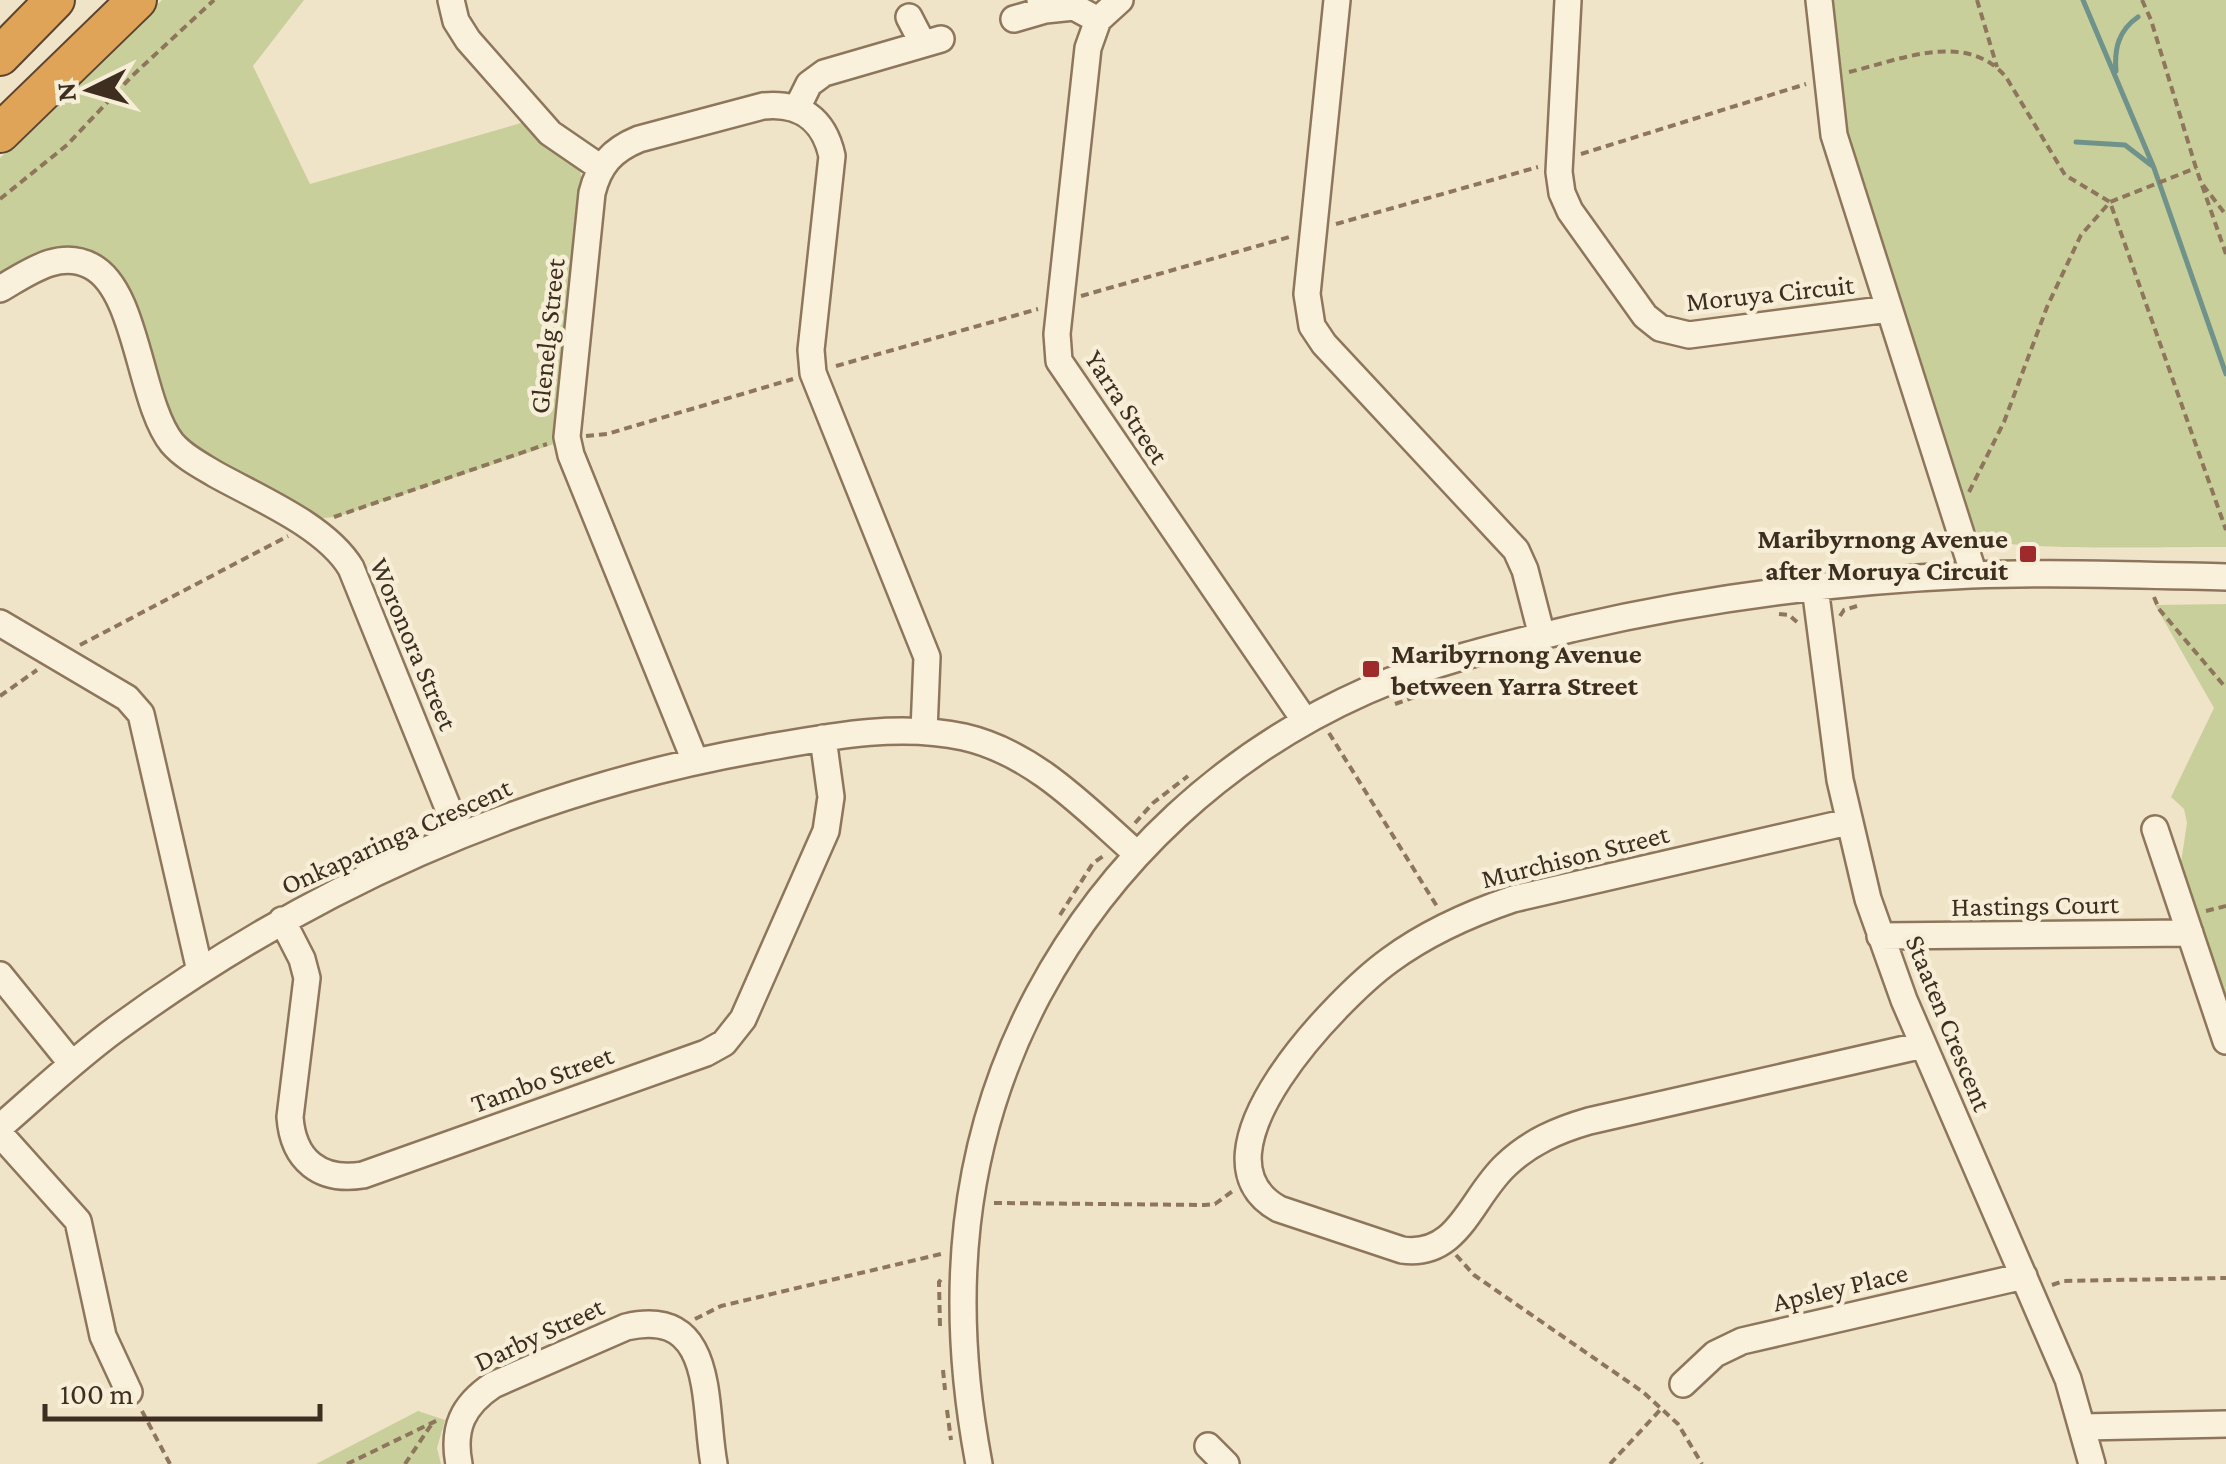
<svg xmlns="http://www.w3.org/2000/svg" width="2226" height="1464" font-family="'Crimson Pro',serif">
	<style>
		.green { fill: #c9cf9b }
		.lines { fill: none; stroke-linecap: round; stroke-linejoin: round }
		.stream { stroke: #6f938a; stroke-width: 5 }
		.minor-casing { stroke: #8d765c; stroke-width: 30 }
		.highway-casing { stroke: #5b4430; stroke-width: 42 }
		.path { stroke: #8d765c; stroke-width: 4; stroke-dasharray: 8 5; stroke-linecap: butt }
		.minor { stroke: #faf1dc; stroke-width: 25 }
		.highway { stroke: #e0a458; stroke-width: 38 }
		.poi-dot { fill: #9e2a2b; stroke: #f7eed8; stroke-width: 4 }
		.labels { text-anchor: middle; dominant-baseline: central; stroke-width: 9; stroke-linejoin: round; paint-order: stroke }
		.street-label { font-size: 28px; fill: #3d2e20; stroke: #f7eed8 }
		.poi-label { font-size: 28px; font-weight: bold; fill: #3d2e20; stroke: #f7eed8; text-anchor: end }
	</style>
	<rect width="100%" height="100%" fill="#f0e4c8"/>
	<path class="green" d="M162,0H304L253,66L310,184L528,121L579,167L582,179L554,444L336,517L311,519L175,437L120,285L79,253L0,278V158Z
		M1827,0H2226V547C2186,546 2003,552 1983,538C1972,531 1968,509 1961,498L1843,137Z
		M2226,604V998L2180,869L2187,823L2184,809L2171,797L2214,708L2155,605Z
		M418,1411L445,1420L437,1448L441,1464H316Z"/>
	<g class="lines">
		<path class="stream" d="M2083,0L2154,168L2226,374
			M2116,71C2114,48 2119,30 2138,17
			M2076,142L2125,145L2151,165"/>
		<g class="minor-casing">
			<path id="minor" d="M451,0L456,21L468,40L550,133L601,168
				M1040,0L1045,10L1074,7L1098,20
				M1120,0L1098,20L1088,48L1057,334L1059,361L1305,721
				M1337,0L1307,294L1312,326L1324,344L1516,550L1525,570L1542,636
				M1568,0L1559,172L1562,193L1570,211L1645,316L1660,328L1689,335L1889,309
				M1819,0L1834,135L1974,575
				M909,17L923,44
				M1014,19L1045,10
				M797,108L809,84L824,73L941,39
				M0,289C28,273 59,249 91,266C138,290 139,402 172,443C183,456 200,465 215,474C258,498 326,526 351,568L459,835
				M1815,587L1840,780L1868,899L1904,1000L2068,1379L2092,1464
				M0,623L127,698L141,714L200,971
				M695,761L571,455L567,437L592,193C599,165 612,150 639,139L763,106C800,102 824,119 832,156L811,350L813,373L927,657L924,731
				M1848,822L1513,899C1469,914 1428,932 1390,960C1340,996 1182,1156 1279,1209L1402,1250C1459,1258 1471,1197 1506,1165C1530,1142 1558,1130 1589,1121L1923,1045
				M2155,829L2226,1041
				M282,920L302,959L307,978L290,1117C293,1160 320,1182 363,1175L706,1053L724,1043L743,1019L826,831L831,797L823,738
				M1880,936L2190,933
				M0,975L72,1064
				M0,1127C38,1094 75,1059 116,1029C306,890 521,792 754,750C823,738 894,722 964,737C1034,753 1085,808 1137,854
				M0,1134L78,1221L103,1336L129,1392
				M1683,1384L1715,1354L1742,1341L2024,1276
				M2083,1427L2226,1424
				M1208,1446L1226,1464
				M459,1464C452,1428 463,1405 493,1385L626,1327C717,1306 703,1406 714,1464
				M979,1464C948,1301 959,1144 1038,995C1110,860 1226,753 1366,691C1432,662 1504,645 1575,628C1705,598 1838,581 1971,575C2056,572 2141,575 2226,577"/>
		</g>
		<g class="highway-casing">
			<path id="highway" d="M0,56L55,0
				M0,133L137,0"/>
		</g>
		<path class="path" d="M1977,0L1997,67
			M2142,0L2151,20L2196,168L2226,254
			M1849,72C1900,60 1966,30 2006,77L2065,175L2110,202L2226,530
			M1581,154L1806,84
			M2203,185L2226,215
			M0,199L67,145L132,76L214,0
			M1336,224L1538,167
			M1081,296L1293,236
			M836,366L1038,309
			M586,436L607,434L793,379
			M1969,492L2004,422L2047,307L2081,235L2110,202L2196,168
			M334,517L547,444
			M2154,597L2159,609L2226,688
			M1779,614L1789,615L1797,622
			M1840,616L1844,610L1857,606
			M80,645L288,536
			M0,696L37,670
			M1395,704L1438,689
			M1329,733L1438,908
			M1135,823L1153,803L1188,776
			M2206,911L2226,906
			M1060,915L1093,863L1105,855
			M994,1203L1204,1205L1215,1204L1234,1190
			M1456,1255L1474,1275L1643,1392L1678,1424L1702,1464
			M2052,1285L2063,1281L2226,1278
			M695,1319L721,1306L941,1254
			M940,1326L939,1282L943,1277
			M943,1370L945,1390
			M947,1410L951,1440
			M142,1411L170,1464
			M347,1464L440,1419
			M405,1464L433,1422
			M1610,1464L1661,1409"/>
		<use href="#minor" class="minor"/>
		<use href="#highway" class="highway"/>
	</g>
	<g class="poi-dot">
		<rect x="2018" y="544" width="20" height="20" rx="5"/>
		<rect x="1361" y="659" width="20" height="20" rx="5"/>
	</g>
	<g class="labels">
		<g class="street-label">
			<text transform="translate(1770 293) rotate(-6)">Moruya Circuit</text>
			<text transform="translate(547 336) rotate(-84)">Glenelg Street</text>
			<text transform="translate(1127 407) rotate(57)">Yarra Street</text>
			<text transform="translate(414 644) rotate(67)">Woronora Street</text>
			<text transform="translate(396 836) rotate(-24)">Onkaparinga Crescent</text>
			<text transform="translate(1575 856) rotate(-14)">Murchison Street</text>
			<text transform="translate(2035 905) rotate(-1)">Hastings Court</text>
			<text transform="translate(1949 1023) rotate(68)">Staaten Crescent</text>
			<text transform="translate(542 1079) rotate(-20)">Tambo Street</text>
			<text transform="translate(1840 1287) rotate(-13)">Apsley Place</text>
			<text transform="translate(539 1334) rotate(-25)">Darby Street</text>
		</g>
		<g class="poi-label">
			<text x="2008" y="538">Maribyrnong Avenue<tspan x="2008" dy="32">after Moruya Circuit</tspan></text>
			<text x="1391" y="653" text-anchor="start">Maribyrnong Avenue<tspan x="1391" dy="32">between Yarra Street</tspan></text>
		</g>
	</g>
	<g transform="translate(90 90) rotate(265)" stroke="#f7eed8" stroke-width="8" paint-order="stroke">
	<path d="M0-8L18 38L0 25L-18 38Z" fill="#3d2e20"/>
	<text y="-15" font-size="28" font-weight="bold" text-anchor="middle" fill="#3d2e20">N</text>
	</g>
	<path d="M45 1404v15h275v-15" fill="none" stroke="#3d2e20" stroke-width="5"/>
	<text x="60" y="1404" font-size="30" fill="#3d2e20" stroke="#f7eed8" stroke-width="8" paint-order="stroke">100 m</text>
</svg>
